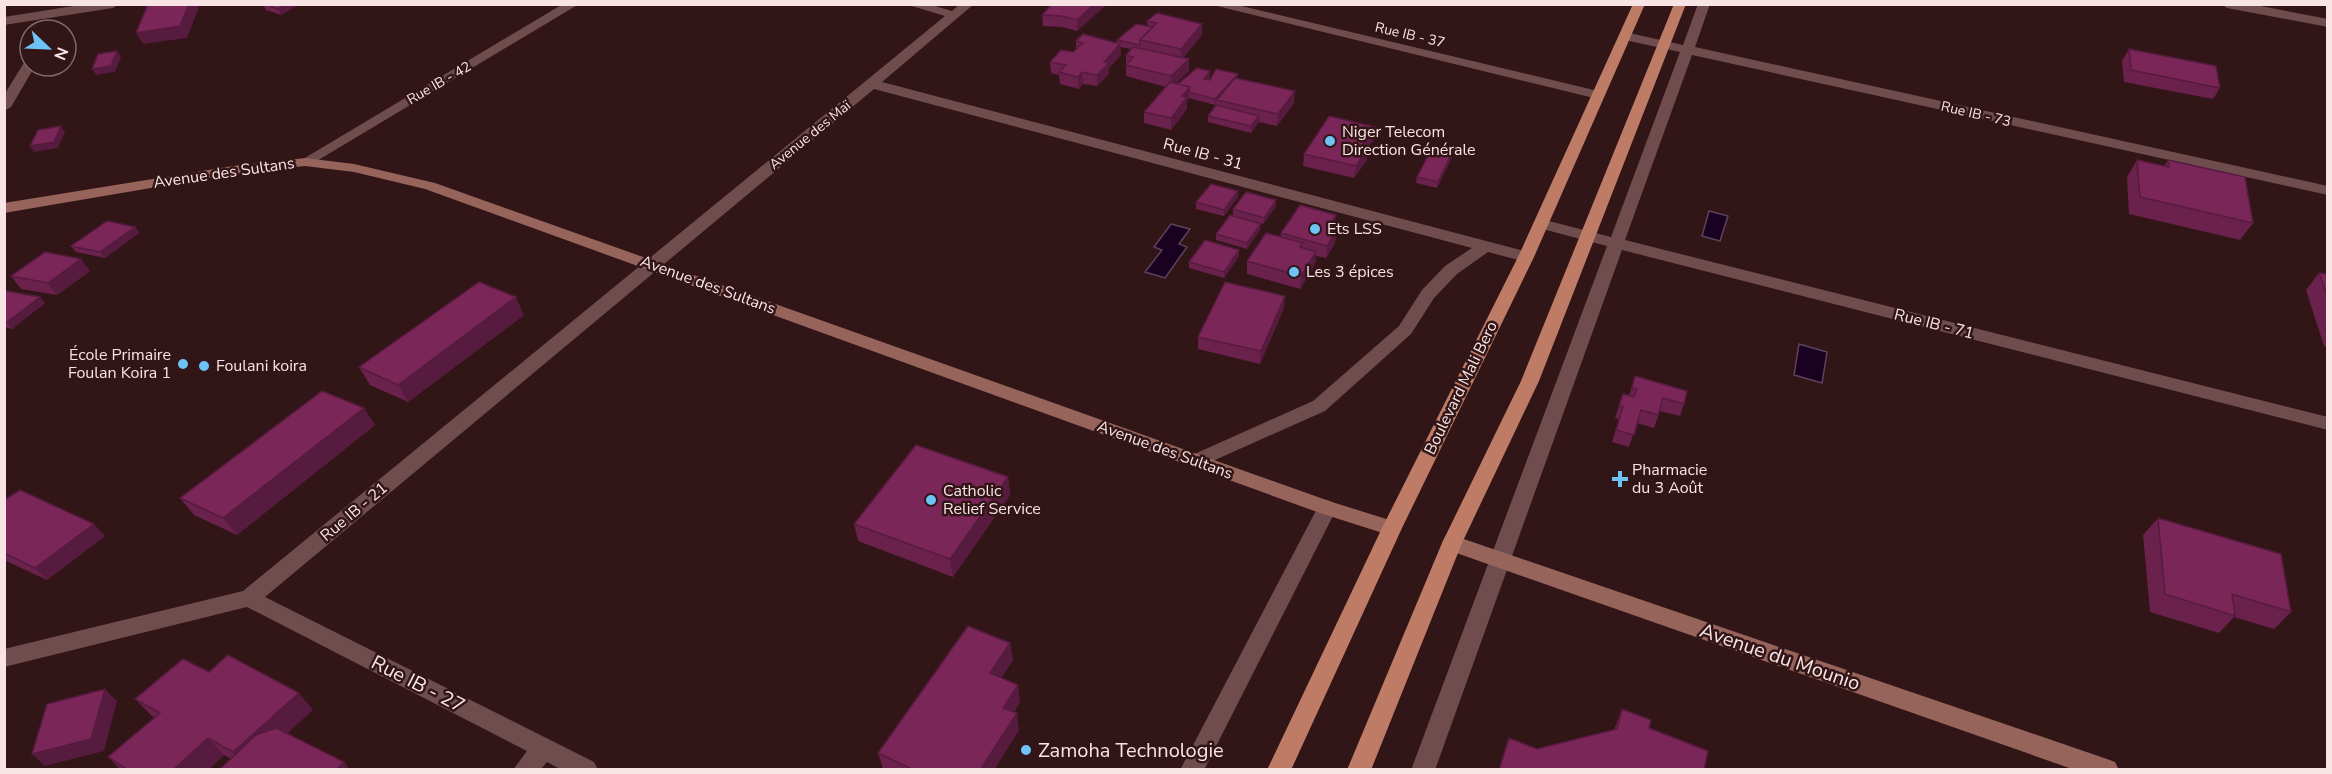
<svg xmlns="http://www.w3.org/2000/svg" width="2332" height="774" font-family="'Nunito Sans',sans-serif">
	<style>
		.water { fill: #1a0021; stroke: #5d445c; stroke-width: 1.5 }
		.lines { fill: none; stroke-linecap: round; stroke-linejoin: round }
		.street { fill: #6f4d4f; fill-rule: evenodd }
		.secondary { fill: #97645b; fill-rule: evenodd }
		.primary { fill: #be7c66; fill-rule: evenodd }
		.wall { fill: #6a214c }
		.shaded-wall { fill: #561b3e }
		.building { fill: #7b2658; stroke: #561b3e; stroke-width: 1.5 }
		.poi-dot { fill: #6fc2f4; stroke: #311517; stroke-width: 2 }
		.labels { text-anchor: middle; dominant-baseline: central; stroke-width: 5; stroke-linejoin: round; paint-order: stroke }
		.far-street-label { font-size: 14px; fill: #f9e4e5; stroke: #311517 }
		.poi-label { font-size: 16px; fill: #f9e4e5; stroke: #311517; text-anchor: start }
		.street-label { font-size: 16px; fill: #f9e4e5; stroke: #311517 }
		.near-street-label { font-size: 20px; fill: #f9e4e5; stroke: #311517 }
		.near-poi-label { font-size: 20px; fill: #f9e4e5; stroke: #311517; text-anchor: start }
	</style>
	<rect width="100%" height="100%" fill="#311517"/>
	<path class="water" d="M1709,211L1728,216L1720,241L1702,236Z
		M1171,224L1190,229L1179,244L1187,247L1165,278L1145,272L1162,250L1154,247Z
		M1799,344L1827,352L1822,383L1794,375Z"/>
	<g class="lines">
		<path class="street" d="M86,4H119L113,8L4,25V17Z
			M563,4H579L310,165H300L298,162Z
			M905,4H928L952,11L960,4H974L882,82L1532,253L1534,257L1526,262L1488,252L1457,274L1434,298L1411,334L1325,411L1197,468L1190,466L1187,461L1190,456L1313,401L1399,326L1422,290L1445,266L1472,248L874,89L265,597L594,762L598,770H562L547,762L540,770H513L527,751L247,607L4,667V649L243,591L945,16Z
			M1209,4H1233L1598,91L1605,95L1598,99Z
			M1698,4H1710L1695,47L2328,186V195L1692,55L1625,240L2328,417V430L1622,250L1435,770H1411L1607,246L1535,227L1533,224L1541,219L1611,237L1680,52L1620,39L1619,36L1625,32L1683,45Z
			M2221,4H2250L2328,19V27L2227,8Z
			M30,60V66H35L11,107L4,111V95L25,61Z
			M1327,500L1334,503L1337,508L1204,770H1180L1320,503Z"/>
		<path class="secondary" d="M305,158L354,164L435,183L1332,502L1399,523L1402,528L1399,533L1392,536L1320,513L425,189L354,172L305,166L233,174L4,213V203L233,166Z
			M1452,535L2107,759L2115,762L2119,770H2075L1445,549L1442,543L1445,537Z"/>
		<path class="primary" d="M1633,4H1645L1534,257L1402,528L1291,770H1267L1382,528L1518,257Z
			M1674,4H1686L1539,381L1462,543L1371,770H1347L1442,543L1521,381Z"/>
	</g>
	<path class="wall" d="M263,4H300L281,15L266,10Z
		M1052,4H1107L1077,31L1062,27L1043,26L1042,15Z
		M1147,21L1202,35L1183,58L1189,59V71L1176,83L1178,84L1210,77L1208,80L1237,78L1294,103L1277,126L1259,122L1251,133L1208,122V116L1216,105V103L1215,105L1189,98L1187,101V109L1171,130L1144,123V112L1166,87L1126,76V55L1131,49L1120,47L1121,55L1109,68V74L1097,86L1083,84L1079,89L1060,84L1059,75L1051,73L1050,62L1073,52L1076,50V41L1117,43V40L1148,26Z
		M2129,49L2220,88L2213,99L2124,82L2122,61Z
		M1374,139L1367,148V160L1354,178L1303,166L1304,154Z
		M1453,151L1452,157L1437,188L1416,183L1417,177Z
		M2137,160L2164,166L2168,160L2253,223L2240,240L2129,214L2127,177Z
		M1238,197L1224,216L1196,209V202Z
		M1276,206L1263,224L1233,216V209Z
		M1336,215L1334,227L1333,229L1337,230L1335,243L1326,258L1316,256L1315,264L1300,289L1247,274V261L1281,237V233Z
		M135,227L139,233L105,258L76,252L71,246Z
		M1260,230L1247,249L1216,240V234Z
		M1239,250V256L1224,278L1189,268V262Z
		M90,271L57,295L21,289L11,276Z
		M2319,273L2328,274V347L2324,346L2306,290Z
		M4,292L45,303L12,329L4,327Z
		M1284,308L1260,364L1198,349V337Z
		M524,315L408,402L370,385L359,367Z
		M1635,376L1684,404L1680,416L1660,411L1654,428L1637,423L1629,447L1612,442L1619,419L1615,418L1623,394L1629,396Z
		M375,425L237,535L194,515L180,498Z
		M1008,477L1010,495L953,577L858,541L854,524Z
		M4,500L105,536L47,580L4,560Z
		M2158,518L2291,612L2274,629L2234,617L2219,633L2150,612L2143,535Z
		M1010,643L1013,660L1001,678L1020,702L1014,712L1019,730L994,770L883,769L878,753Z
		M209,672L313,710L231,759L224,755L208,770H121L108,757L155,718L152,716L135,699Z
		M1622,709L1649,728L1537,749L1614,730Z"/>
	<path class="shaded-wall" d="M189,4H198L199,7L187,38L143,44L136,33Z
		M286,4H300L281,15L278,9Z
		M1094,4H1107L1077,31V20Z
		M1202,24V35L1181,60V49Z
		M1120,44L1121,55L1109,68V74L1097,86V75L1104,62Z
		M117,51L121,57L115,72L96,75L92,69Z
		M1189,59V71L1171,88V76Z
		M1210,71V77L1204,85V79Z
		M1082,72L1083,84L1079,89L1078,77Z
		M1238,74L1237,80L1217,100L1216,103L1215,105V99Z
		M1190,87L1189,98L1187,101V109L1171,130V118L1182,96Z
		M1295,91L1294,103L1277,126L1278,114Z
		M1259,116V122L1251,133V126Z
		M61,126L65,132L58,148L34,152L30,146Z
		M1375,127L1374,139L1360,159L1361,147Z
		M1368,148L1367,160L1354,178L1356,166Z
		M1453,151L1452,157L1437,188L1438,182Z
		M1238,191V197L1224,216V210Z
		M1276,200V206L1263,224L1264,218Z
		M1336,215L1334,227L1326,240L1328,228Z
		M1261,224L1260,230L1247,249V243Z
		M135,227L139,233L105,258L100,252Z
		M1337,230L1335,243L1326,258L1327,246Z
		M1239,250V256L1224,278V272Z
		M1316,252L1315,264L1300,289L1301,276Z
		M81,259L90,271L57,295L48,283Z
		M1285,296L1284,308L1260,364L1261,351Z
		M40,297L45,303L12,329L7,322Z
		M516,297L524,315L408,402L398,385Z
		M364,408L375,425L237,535L223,518Z
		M1008,477L1010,495L953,577L950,559Z
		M94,524L105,536L47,580L35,568Z
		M1010,643L1013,660L993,690L990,673Z
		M1018,685L1020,702L1006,724L1003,708Z
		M105,689L117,701L104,751L45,766L32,754Z
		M299,693L313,710L249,769L233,752Z
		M1017,713L1019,730L994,770H980Z
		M208,738L224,755L208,770H173Z
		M344,762L350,770H336Z"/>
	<path class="building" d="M148,4H189L180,26L136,33Z
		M264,4H286L278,9Z
		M1052,4H1094L1077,20L1061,16L1042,15Z
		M1157,13L1202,24L1181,49L1140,40L1157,23L1147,21Z
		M1136,24L1152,27L1140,40V45L1117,40Z
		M1083,34L1120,44L1104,62L1109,63L1097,75L1082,72L1078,77L1059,72L1066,65L1050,62L1061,50L1073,52L1083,43L1076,41Z
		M1133,47L1189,59L1171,76L1126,65L1133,57L1126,55Z
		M2129,49L2216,66L2220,88L2131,70Z
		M117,51L111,66L92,69L98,54Z
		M1197,68L1210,71L1204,79L1210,80L1216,69L1238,74L1215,99L1189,92L1190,87L1178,84Z
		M1235,78L1295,91L1278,114L1217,100Z
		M1170,82L1190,87L1182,96L1187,97L1171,118L1144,112Z
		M1216,105L1259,116L1251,126L1208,116Z
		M1329,116L1375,127L1361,147L1368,148L1356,166L1304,154Z
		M61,126L54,142L30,146L38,130Z
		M1433,146L1453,151L1438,182L1417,177Z
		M2137,160L2169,167L2168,160L2245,177L2253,223L2140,197Z
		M1211,184L1238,191L1224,210L1196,202Z
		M1246,192L1276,200L1264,218L1233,209Z
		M1300,205L1336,215L1328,228L1337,230L1327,246L1281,233Z
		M1230,215L1261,224L1247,243L1216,234Z
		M107,221L135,227L100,252L71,246Z
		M1266,233L1303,243L1300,247L1316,252L1301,276L1247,261Z
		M1205,240L1239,250L1224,272L1189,262Z
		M45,252L81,259L48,283L11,276Z
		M2319,273L2328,274V297Z
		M479,282L516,297L398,385L359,367Z
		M1225,282L1285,296L1261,351L1198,337Z
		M6,291L40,297L7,322H4V292Z
		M1635,376L1687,391L1684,404L1663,398L1658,415L1641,410L1634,435L1616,430L1623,407L1619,406L1623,394L1634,397L1637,389L1632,388Z
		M322,391L364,408L223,518L180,498Z
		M916,445L1008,477L950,559L854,524Z
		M20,490L94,524L35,568L4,553V500Z
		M2158,518L2281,554L2291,612L2232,594L2235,616L2165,594Z
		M968,626L1010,643L990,673L1018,685L1003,708L1017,713L980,770H914L878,753Z
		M228,655L299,693L233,752L208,738L173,770H128L108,757L160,713L135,699L183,659L209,672Z
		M105,689L91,739L32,754L47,704Z
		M1622,709L1651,720L1649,728L1708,751L1704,770H1499L1509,738L1537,749L1617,729Z
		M276,728L344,762L336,770H219L256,735Z"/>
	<g class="poi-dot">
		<circle cx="1330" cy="141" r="6"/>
		<circle cx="1315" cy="229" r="6"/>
		<circle cx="1294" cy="272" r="6"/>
		<circle cx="183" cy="364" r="6"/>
		<circle cx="204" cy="366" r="6"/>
		<path d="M1617 470h6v6h6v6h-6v6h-6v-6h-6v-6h6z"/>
		<circle cx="931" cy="500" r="6"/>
		<circle cx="1026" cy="750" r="6"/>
	</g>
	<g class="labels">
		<g class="far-street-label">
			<text transform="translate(1410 35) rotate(13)">Rue IB - 37</text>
			<text transform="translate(439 83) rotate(-30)">Rue IB - 42</text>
			<text transform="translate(1976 114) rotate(13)">Rue IB - 73</text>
			<text transform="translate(810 135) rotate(-39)">Avenue des Maï</text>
		</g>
		<g class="poi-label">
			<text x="1342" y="132">Niger Telecom<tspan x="1342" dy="18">Direction Générale</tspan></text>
			<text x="1327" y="229">Ets LSS</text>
			<text x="1306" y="272">Les 3 épices</text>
			<text x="171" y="355" text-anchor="end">École Primaire<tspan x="171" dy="18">Foulan Koira 1</tspan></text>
			<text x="216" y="366">Foulani koira</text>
			<text x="1632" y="470">Pharmacie<tspan x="1632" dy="18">du 3 Août</tspan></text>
			<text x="943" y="491">Catholic<tspan x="943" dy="18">Relief Service</tspan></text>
		</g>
		<g class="street-label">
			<text transform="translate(1203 154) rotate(15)">Rue IB - 31</text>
			<text transform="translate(224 173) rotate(-8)">Avenue des Sultans</text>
			<text transform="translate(708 285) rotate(20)">Avenue des Sultans</text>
			<text transform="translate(1934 324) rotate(14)">Rue IB - 71</text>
			<text transform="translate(1461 388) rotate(-64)">Boulevard Mali Bero</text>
			<text transform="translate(1165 450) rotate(20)">Avenue des Sultans</text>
			<text transform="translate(354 512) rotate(-40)">Rue IB - 21</text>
		</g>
		<g class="near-street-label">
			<text transform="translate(1780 657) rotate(19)">Avenue du Mounio</text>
			<text transform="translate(418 684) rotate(27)">Rue IB - 27</text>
		</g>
		<g class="near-poi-label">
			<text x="1038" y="750">Zamoha Technologie</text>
		</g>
	</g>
	<rect width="2332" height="774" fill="none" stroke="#f9e4e5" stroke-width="12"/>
	<g transform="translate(48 48) rotate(113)"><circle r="28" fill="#311517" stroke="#816869" stroke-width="1.5"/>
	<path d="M0-4.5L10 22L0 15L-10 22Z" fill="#6fc2f4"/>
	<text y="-9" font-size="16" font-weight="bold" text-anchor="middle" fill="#f9e4e5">N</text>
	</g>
</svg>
